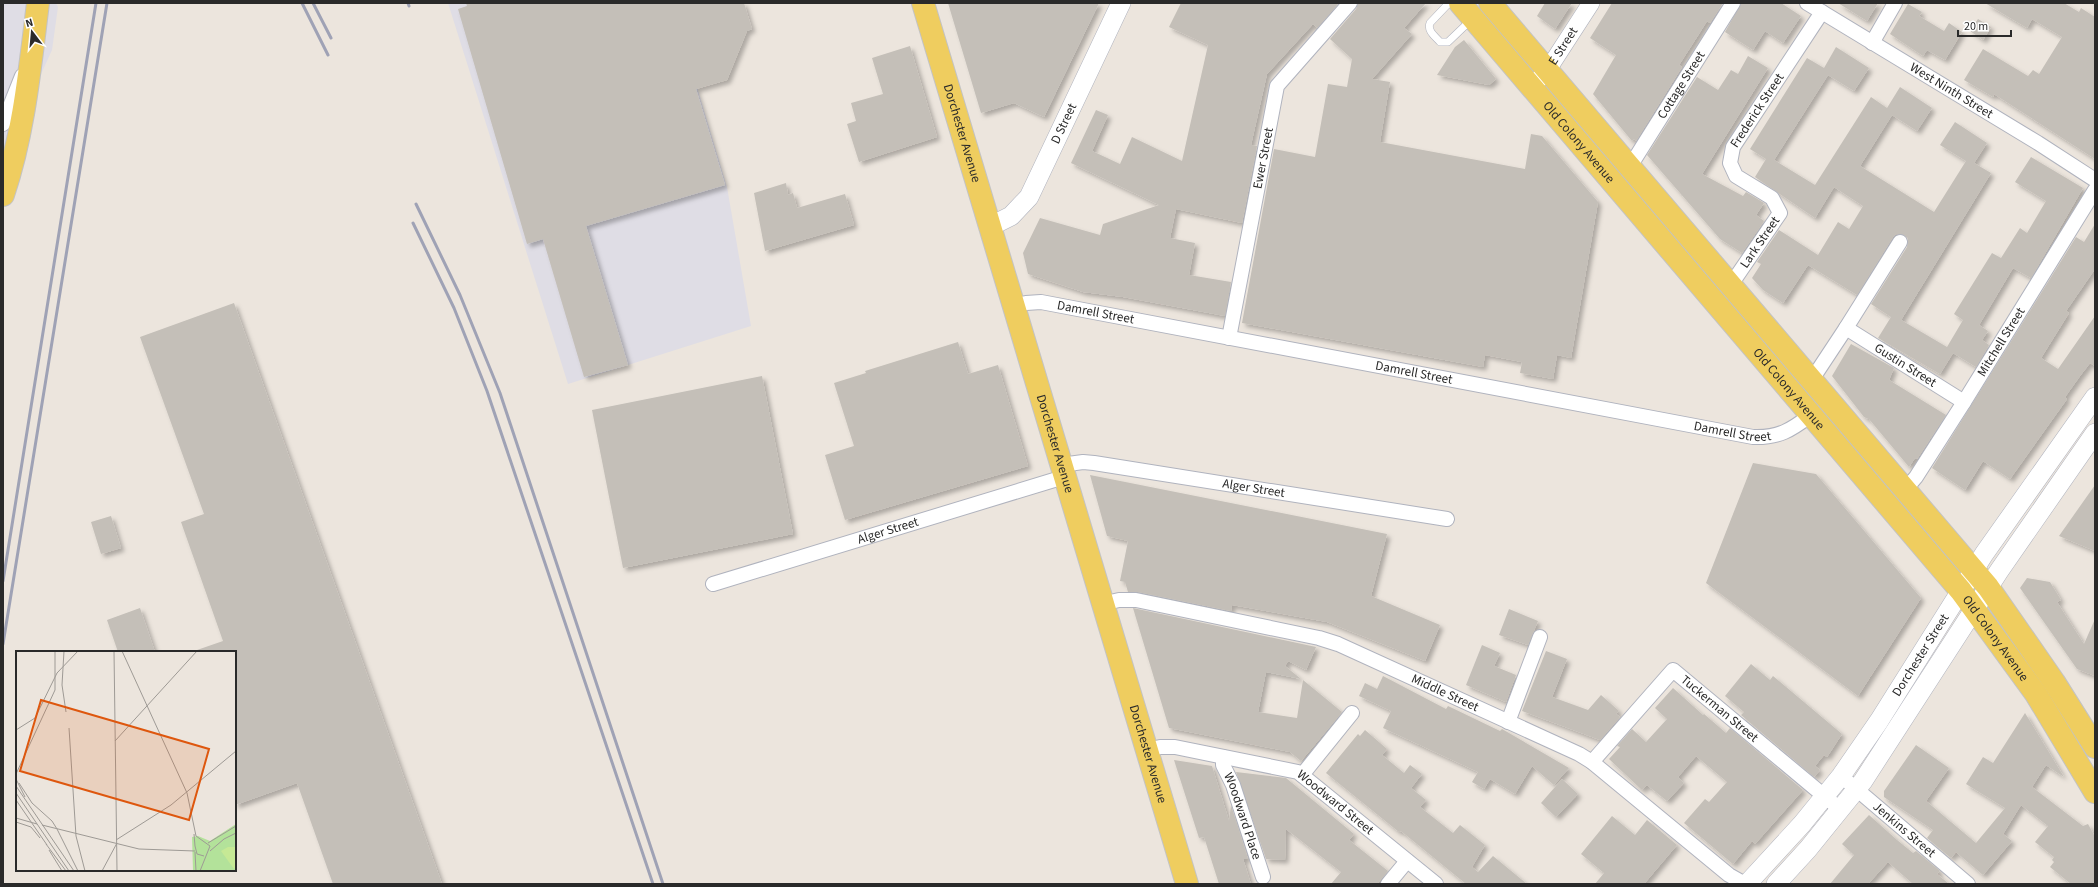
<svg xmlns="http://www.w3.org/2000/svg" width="2098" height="887" font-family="'Source Sans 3',sans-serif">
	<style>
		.industrial { fill: #dfdde5 }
		.building { fill: #c4bfb8; filter: url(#shadow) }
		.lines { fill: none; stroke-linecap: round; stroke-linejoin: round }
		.service-casing { stroke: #b0b3be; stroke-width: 8 }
		.minor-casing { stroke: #b0b3be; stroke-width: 16 }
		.tertiary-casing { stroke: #b0b3be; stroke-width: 18 }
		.secondary-casing { stroke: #b0b3be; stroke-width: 20 }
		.primary-casing { stroke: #c3c3c3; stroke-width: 24 }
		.service { stroke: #fff; stroke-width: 7 }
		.minor { stroke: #fff; stroke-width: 14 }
		.tertiary { stroke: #fff; stroke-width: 17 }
		.secondary { stroke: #fff; stroke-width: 19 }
		.primary { stroke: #efcd5f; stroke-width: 22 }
		.rail { stroke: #9fa2b5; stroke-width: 3 }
		.labels { text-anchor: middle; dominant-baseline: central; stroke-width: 3.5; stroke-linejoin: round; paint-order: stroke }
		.street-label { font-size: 13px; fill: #2a2a2a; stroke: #fff }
		.inset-road { fill: none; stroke: #9e9a95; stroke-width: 1 }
		.view { fill: #de570e; fill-opacity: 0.15; stroke: #de570e; stroke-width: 2 }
		.inset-edge { fill: none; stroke: #2a2a2a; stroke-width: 2 }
	</style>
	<defs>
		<filter id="shadow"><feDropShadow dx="3.5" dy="3.5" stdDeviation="2" flood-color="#0004"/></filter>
	</defs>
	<rect width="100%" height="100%" fill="#ece5dd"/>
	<path class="industrial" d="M3,3H56L58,7L52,50L3,158Z
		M448,3H672L727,187L751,326L568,384Z"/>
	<path class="building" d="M466,3H744L752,29L747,31L727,80L696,89L725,185L586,226L628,365L584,377L543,239L527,244L458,9L467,6Z
		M948,3H1099L1044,117L1014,103L981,113Z
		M1181,3H1339L1317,28L1313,24L1267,74L1251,145L1257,146L1242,223L1176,209L1170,238L1195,243L1189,275L1231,282L1225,316L1123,297L1083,292L1028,274L1023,253L1040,218L1100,235L1103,224L1159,205L1071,163L1096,110L1108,115L1092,151L1120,164L1132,137L1182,161L1208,45L1169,27Z
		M1358,3H1426L1404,28L1412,34L1372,79L1390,82L1380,142L1525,169L1531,134L1542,136L1598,202L1571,358L1557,355L1553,379L1520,373L1522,362L1485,355L1483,367L1242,323L1274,149L1315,157L1328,84L1347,87L1352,59L1330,39L1356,9Z
		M1545,3H1572L1555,29L1537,16Z
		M1612,3H1723L1710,23L1707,21L1697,37L1679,65L1682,67L1636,141L1634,139L1632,141L1593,94L1616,55L1590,38Z
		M1741,3H1781L1801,16L1783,43L1765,31L1753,50L1725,32Z
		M1838,3H1878L1867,21Z
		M1985,3H2064L2079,12L2081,8L2095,17V159L1994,94L1993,97L1964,80L1983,49L2028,76L2033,70L2039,74L2062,37L2032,19L2027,28Z
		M1908,4L1922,12L1919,16L1944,31L1949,23L1962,32L1945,60L1927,50L1923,56L1890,34Z
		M1978,19L1991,27L1983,40L1970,31Z
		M1464,40L1496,79L1489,85L1437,75L1455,47Z
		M910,46L937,137L859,162L847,124L856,121L851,103L883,94L872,58Z
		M1836,47L1869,68L1854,91L1828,75L1774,160L1815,185L1871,97L1887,108L1900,87L1932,108L1917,131L1892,115L1860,166L1934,212L1966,161L1940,145L1955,122L1987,143L1974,163L1991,173L1901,320L1947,347L1963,320L1954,314L1992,253L2001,258L2020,228L2027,233L2046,201L2015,182L2031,157L2083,188L2031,278L2013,268L1979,325L1988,331L1982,340L1989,345L1976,367L1953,353L1940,374L1878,338L1891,317L1871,304L1907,247L1908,238L1904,235L1896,234L1893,237L1857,295L1808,265L1783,303L1763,290L1752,278L1761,264L1757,262L1779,230L1818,255L1838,222L1849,229L1863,206L1834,187L1815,218L1755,177L1766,159L1750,149L1807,58L1824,68Z
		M1748,56L1768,68L1702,174L1743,196L1746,192L1764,203L1756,215L1764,221L1742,253L1720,239L1647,155L1697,77L1718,90L1731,70L1738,74Z
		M786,183L788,195L793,193L797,208L845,194L854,225L765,251L754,193Z
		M2095,224V269L2066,311L2069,313L2041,358L2058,369L2095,316V366L2090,363L2080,376L2065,397L2067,399L2010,479L1983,461L1965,490L1932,468L2076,237L2084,242Z
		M234,303L442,884H333L297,783L235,805V652H197V650L223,641L181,522L204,514L140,337Z
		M958,342L968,374L998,365L1028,466L845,520L825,455L854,446L834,383L866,373L865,371Z
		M1851,344L1894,368L1889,380L1946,415L1917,459L1915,458L1909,467L1869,419L1864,417L1832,376Z
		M762,376L793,534L623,568L592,410Z
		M1753,463L1816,474L1921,598L1858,696L1706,583Z
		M1090,475L1387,534L1371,596L1440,625L1425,661L1327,622L1232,605L1231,611L1138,592H1128L1125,582L1120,581L1128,541L1107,536Z
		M2095,485V551L2059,536Z
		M111,516L121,548L101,554L91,522Z
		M2027,578L2050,582L2061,600L2057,602L2084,644L2095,619V676L2077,669L2020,588Z
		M140,608L155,652H118L107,620Z
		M1133,608L1316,647L1306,670L1288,661L1285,666L1301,679L1266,672L1258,712L1297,718L1303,680L1342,712L1301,761L1290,752L1169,728Z
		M1509,609L1538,621L1528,645L1499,635Z
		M1482,645L1500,653L1494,666L1516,675L1506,702L1466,685Z
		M1546,651L1567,659L1552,697L1588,710L1601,695L1619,711L1616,714L1620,717L1600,740L1522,711Z
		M1751,664L1770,680L1773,676L1842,734L1827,757L1824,755L1815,766L1820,770L1814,777L1741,715L1744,712L1725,696Z
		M1383,676L1446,709L1448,706L1500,731L1502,729L1569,768L1554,785L1532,766L1515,794L1490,779L1484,789L1472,782L1478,772L1383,728L1391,711L1359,696L1365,683L1377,689Z
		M1673,688L1703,715L1704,714L1726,733L1730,728L1803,790L1755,844L1752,841L1733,864L1684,823L1705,799L1709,802L1727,782L1696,756L1678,777L1684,783L1667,801L1647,785L1642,790L1609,759L1620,747L1617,746L1632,729L1646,742L1667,719L1655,708Z
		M2025,713L2064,777L2046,765L2032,787L2083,826L2088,824L2095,837V884H2071L2050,867L2054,862L2052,860L2054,857L2035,842L2048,826L2021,805L2003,834L2012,841L1983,875L1956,852L1951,858L1927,838L1933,830L1884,797V791L1916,745L1949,768L1926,801L1976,843L2005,808L1966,784L1983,757L1993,763Z
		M1365,730L1387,749L1382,755L1404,773L1410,765L1422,774L1411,788L1426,800L1420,807L1453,833L1460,825L1485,845L1472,867L1478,872L1493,856L1527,884H1466L1401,831L1399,832L1326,773L1358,734L1360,736Z
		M1174,760L1212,766L1229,821L1231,805L1248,859H1243L1251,884H1219L1204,837L1199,838Z
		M1236,772L1286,778L1354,834L1349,840L1388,871L1377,884H1331L1341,872L1286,829L1285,860L1266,859Z
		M1562,779L1578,794L1556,817L1541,803Z
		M1869,815L1897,840L1913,853L1916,851L1940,871L1937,874L1949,884H1913L1888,862L1868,884H1830L1854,855L1842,844Z
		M1612,816L1635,835L1647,820L1677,845L1644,884H1595L1604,873L1581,854Z"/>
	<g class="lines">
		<g class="service-casing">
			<path id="service" d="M1449,3L1430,23C1427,31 1435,36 1440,42H1448L1472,19"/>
		</g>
		<g class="minor-casing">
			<g id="minor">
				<path id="s1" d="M1807,3L2038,143L2095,180"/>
				<path d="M1872,43L1895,3"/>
				<path d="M3,124L22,76"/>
				<path id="s2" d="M1629,168L1733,3"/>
				<path id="s3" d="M1730,286L1780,213L1772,198L1736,176L1730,163L1733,147L1822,12"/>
				<path id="s4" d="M1013,306L1026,303L1041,302L1753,437C1779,438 1791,430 1811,415"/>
				<path id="s5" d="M1846,328L1964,402"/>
				<path id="s6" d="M1229,338L1277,86L1350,3"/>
				<path d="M1811,381L1846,328L1900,242"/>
				<path id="s7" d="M1061,465L1083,462L1094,463L1447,519"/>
				<path id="s8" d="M1904,491L1916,477L1964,402L2095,190"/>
				<path id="s9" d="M713,584L1064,477"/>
				<path id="s10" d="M1102,604L1119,600H1136L1319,638L1338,644L1579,754L1592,762L1729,875L1745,884"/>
				<path d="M1508,722L1540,637"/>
				<path id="s11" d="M1147,750L1160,747H1175L1298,772L1436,884"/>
				<path id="s12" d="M1223,757V765L1233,785L1263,877"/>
				<path id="s13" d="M1592,762L1673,670L1841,810"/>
				<path d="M1302,775L1352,713"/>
				<path id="s14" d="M1841,776L1968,884"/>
				<path d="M1388,884L1407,861"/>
			</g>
		</g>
		<g class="tertiary-casing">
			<g id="tertiary">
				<path id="s15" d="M1539,79L1547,71L1591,3"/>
			</g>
		</g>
		<g class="secondary-casing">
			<g id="secondary">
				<path id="s16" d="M989,227L1011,216L1029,197L1121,3"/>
				<path id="s17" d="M1747,884L1802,824L1841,776L1879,721L1984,554L2095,397"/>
				<path d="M1776,884L1808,849L1863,781L1999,571L2095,433"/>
			</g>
		</g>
		<g class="primary-casing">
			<g id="primary">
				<path id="s18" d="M923,3L1187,884"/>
				<path id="s19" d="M1460,3L1961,591L2036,694L2095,792"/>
				<path d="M1490,3L1988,587L2054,682L2095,747"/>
				<path d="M3,195C24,133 30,67 38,3"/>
			</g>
		</g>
		<use href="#service" class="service"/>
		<use href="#minor" class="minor"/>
		<use href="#tertiary" class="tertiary"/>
		<use href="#secondary" class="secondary"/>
		<use href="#primary" class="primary"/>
		<path class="rail" d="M302,3L328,55
			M313,3L331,38
			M408,3L409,6
			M416,204L460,295L500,393L663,884
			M413,223L454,308L487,391L653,884
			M3,581L96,3
			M3,644L107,3"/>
	</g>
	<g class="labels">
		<g class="street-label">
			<text stroke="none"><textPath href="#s15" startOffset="41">E Street</textPath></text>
			<text stroke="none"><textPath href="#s2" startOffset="98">Cottage Street</textPath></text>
			<text stroke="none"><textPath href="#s1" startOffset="169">West Ninth Street</textPath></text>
			<text stroke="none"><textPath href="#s3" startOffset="222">Frederick Street</textPath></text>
			<text stroke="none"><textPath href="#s16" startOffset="132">D Street</textPath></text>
			<text stroke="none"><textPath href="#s18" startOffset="136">Dorchester Avenue</textPath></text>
			<text stroke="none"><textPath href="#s19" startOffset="183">Old Colony Avenue</textPath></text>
			<text stroke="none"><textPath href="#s6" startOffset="183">Ewer Street</textPath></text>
			<text stroke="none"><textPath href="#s3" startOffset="53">Lark Street</textPath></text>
			<text stroke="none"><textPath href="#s4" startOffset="84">Damrell Street</textPath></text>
			<text stroke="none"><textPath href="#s8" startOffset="178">Mitchell Street</textPath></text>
			<text stroke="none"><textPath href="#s5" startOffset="70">Gustin Street</textPath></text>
			<text stroke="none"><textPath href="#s4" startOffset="408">Damrell Street</textPath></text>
			<text stroke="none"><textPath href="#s19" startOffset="507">Old Colony Avenue</textPath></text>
			<text stroke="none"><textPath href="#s4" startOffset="732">Damrell Street</textPath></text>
			<text stroke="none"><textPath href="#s18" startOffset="460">Dorchester Avenue</textPath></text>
			<text stroke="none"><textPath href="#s7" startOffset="195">Alger Street</textPath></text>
			<text stroke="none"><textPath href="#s9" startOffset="183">Alger Street</textPath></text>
			<text stroke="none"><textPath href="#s19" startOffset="831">Old Colony Avenue</textPath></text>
			<text stroke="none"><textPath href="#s17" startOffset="288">Dorchester Street</textPath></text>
			<text stroke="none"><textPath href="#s10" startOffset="359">Middle Street</textPath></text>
			<text stroke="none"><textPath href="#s13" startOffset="183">Tuckerman Street</textPath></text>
			<text stroke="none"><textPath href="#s18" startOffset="784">Dorchester Avenue</textPath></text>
			<text stroke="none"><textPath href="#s11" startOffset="202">Woodward Street</textPath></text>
			<text stroke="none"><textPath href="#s12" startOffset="63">Woodward Place</textPath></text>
			<text stroke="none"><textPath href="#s14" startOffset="83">Jenkins Street</textPath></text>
		</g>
	</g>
	<g transform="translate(16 651)">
		<rect width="220" height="220" fill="#ece5dd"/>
		<path d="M220,173V220H177L176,186L182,185L194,190Z" fill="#b3e29a"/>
		<path d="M212,196H220V216L218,218L205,200Z" fill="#c6e995"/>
		<path class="inset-road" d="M48,0L46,34L50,61M98,0L101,220M106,0L171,142L180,185L194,195L184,220M53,77L60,185L69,220M0,79L19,67L41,22L62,0M99,90L181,0M0,123L39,39V0M0,128L9,146M3,132L16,152L36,170L41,178M0,135L58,220M0,142L53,220M0,149L31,194M0,167L21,173M0,171L15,176L24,187M26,174L123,198L179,200M41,178L62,220M178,183L179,195M100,189L155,154L220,100M192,192L220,175M30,193L50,220M179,195L181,203L188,205M33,199L46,220M194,200L208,188L220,182M179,201L180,220M86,220L101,192"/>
		<path class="view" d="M25,49L193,98L173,169L4,120Z"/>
		<rect width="220" height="220" class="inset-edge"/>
	</g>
	<rect width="2098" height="887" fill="none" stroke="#2a2a2a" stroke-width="8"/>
	<g transform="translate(32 32) rotate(344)" stroke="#ffffff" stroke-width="3" paint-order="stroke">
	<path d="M0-3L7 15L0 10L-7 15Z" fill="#2a2a2a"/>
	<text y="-6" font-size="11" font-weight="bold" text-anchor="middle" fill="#2a2a2a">N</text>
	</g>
	<path d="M1958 30v6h53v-6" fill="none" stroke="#2a2a2a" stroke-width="2"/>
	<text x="1964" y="30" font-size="12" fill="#2a2a2a" stroke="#ffffff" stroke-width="3" paint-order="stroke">20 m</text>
</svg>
